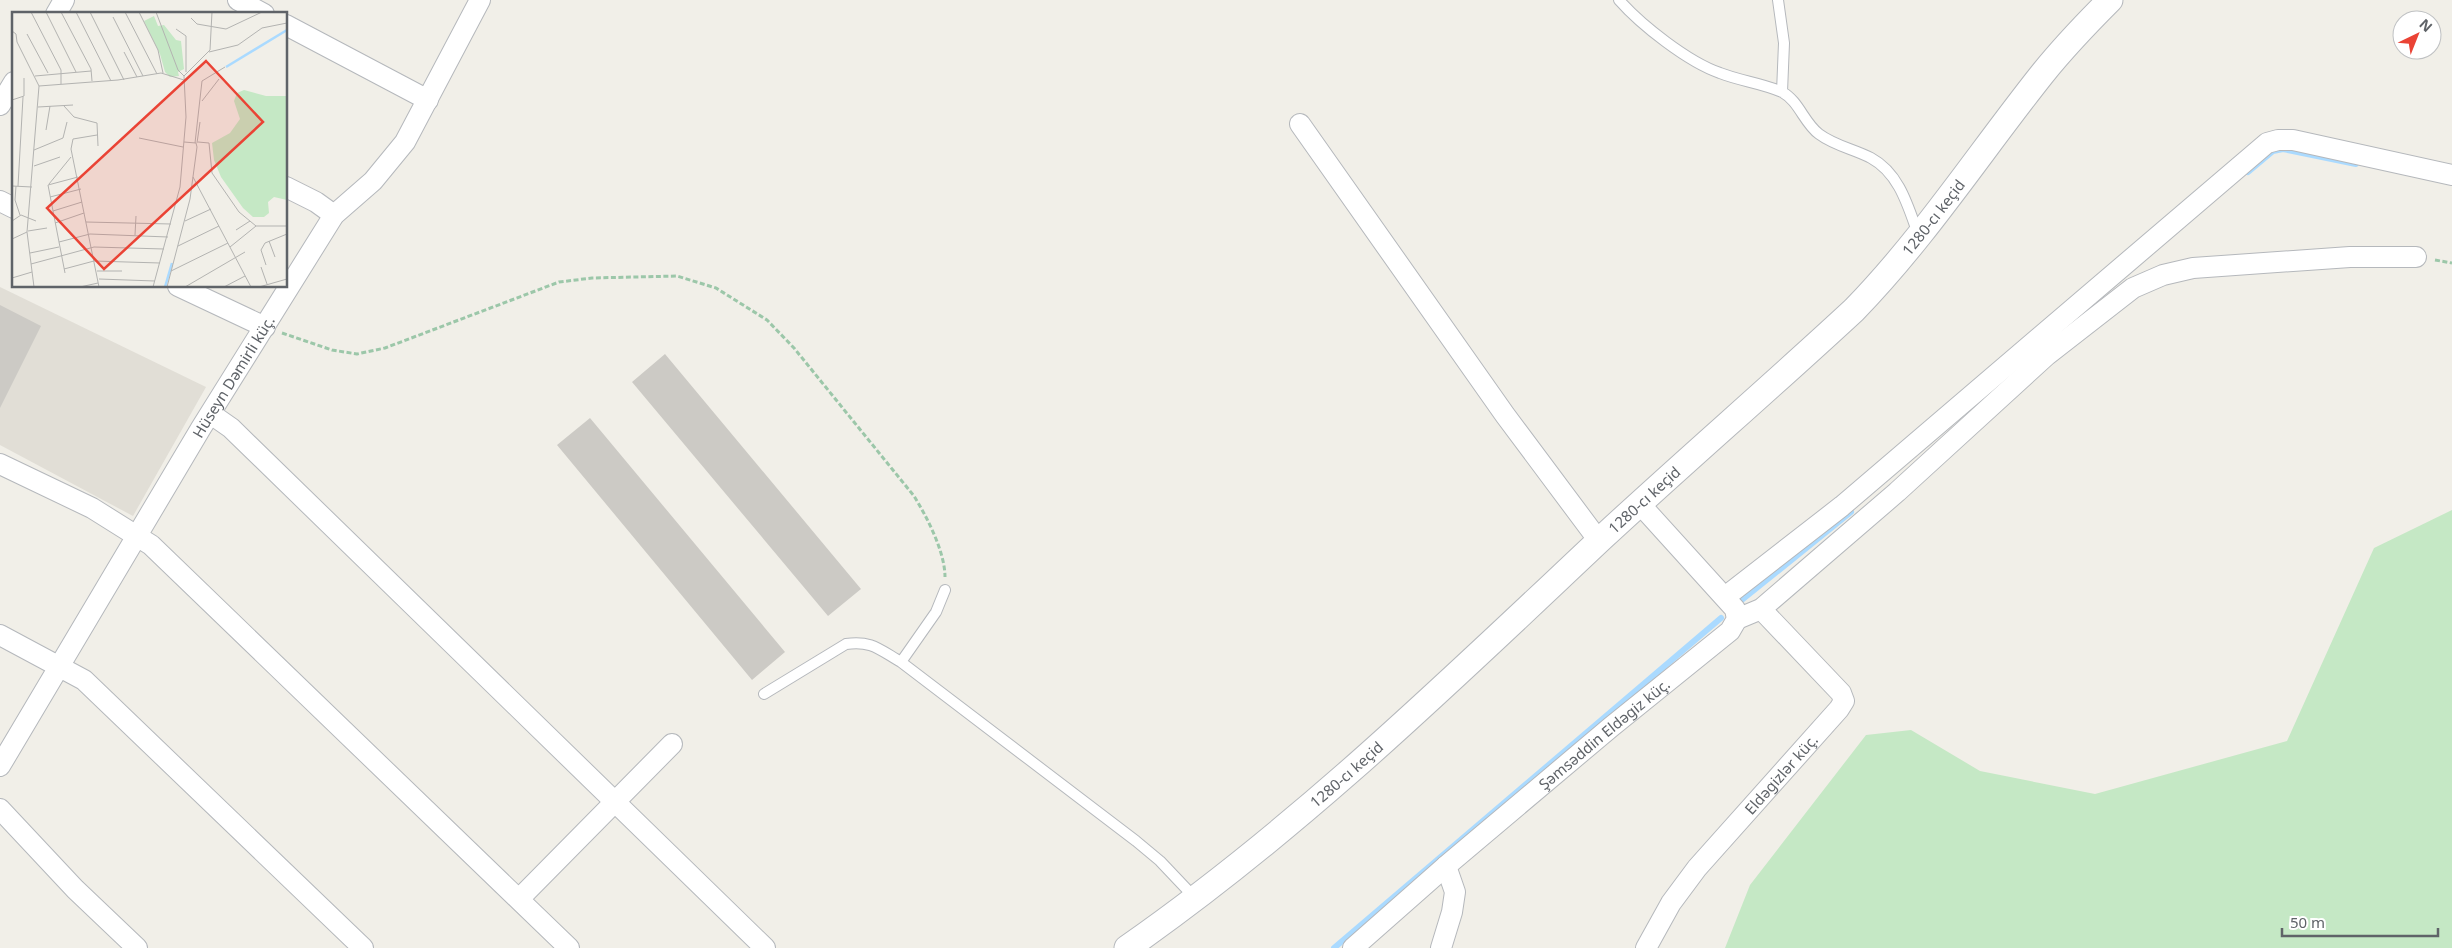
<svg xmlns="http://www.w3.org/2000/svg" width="2452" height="948" font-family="'Noto Sans',sans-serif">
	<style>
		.education { fill: #e1ded6 }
		.green { fill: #c5e8c5 }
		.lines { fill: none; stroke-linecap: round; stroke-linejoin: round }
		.stream { stroke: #aadaff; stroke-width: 6 }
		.building { fill: #cccac5 }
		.service-casing { stroke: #b5b8bc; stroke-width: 12 }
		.minor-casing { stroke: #b5b8bc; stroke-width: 22 }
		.tertiary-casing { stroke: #b5b8bc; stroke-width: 27 }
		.path { stroke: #9cc7a9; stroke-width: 3; stroke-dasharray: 5 2.5; stroke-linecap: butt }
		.service { stroke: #fff; stroke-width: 10 }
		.minor { stroke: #fff; stroke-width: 20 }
		.tertiary { stroke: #fff; stroke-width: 25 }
		.labels { text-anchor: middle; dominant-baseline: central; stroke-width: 4; stroke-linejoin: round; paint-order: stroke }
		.street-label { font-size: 15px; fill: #5f6368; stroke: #fff }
		.inset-river { fill: none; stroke: #aadaff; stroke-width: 2.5 }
		.inset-road { fill: none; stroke: #b3b3b1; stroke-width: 1 }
		.view { fill: #ea4335; fill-opacity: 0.15; stroke: #ea4335; stroke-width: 2.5 }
		.inset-edge { fill: none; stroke: #5f6368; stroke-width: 2.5 }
	</style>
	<rect width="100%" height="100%" fill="#f1efe8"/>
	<path class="education" d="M0,287L206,387L133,516L0,445Z"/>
	<path class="green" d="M2452,510V948H1725L1750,885L1866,735L1911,730L1980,771L2095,794L2287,741L2374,548Z"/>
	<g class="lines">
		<path class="stream" d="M2248,172L2273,151L2283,149L2356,164
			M1743,599L1851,512
			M1334,948L1721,618"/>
	</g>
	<path class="building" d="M0,305L41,326L0,408Z
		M665,354L861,589L828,616L632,382Z
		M590,418L785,652L752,680L557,445Z"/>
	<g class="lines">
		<g class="service-casing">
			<path id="service" d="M1619,0C1641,25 1688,62 1720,73C1740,81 1762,83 1782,92C1799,101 1804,123 1819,134C1835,146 1854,149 1871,158C1899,173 1908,206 1918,234
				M1778,0L1784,43L1782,92
				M901,662L936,612L945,590
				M764,694L846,644C871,640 880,650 901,662L1136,841L1160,861L1196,899"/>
		</g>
		<g class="minor-casing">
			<g id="minor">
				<path d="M238,0L264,14"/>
				<path d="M56,14L64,0"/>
				<path d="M286,25L428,100"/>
				<path d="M0,105L14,82"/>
				<path d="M1300,124L1505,415L1599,541"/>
				<path d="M286,187L316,202L334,215"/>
				<path d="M0,201L14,208"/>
				<path d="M178,286L265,327"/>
				<path d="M211,414L231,428L765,948"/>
				<path d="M0,464L92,508L151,545L569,948"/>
				<path d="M1725,597L1842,506L2267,143L2278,140H2293L2452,175"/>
				<path d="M1737,619L1761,609L1897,492L2047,355L2133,288L2163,275L2193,268L2350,257H2416"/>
				<path d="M0,635L84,680L363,948"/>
				<path id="s1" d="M0,766L201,428L334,215L373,181L405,142L480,0"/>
				<path d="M0,809L75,889L137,948"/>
				<path d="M519,899L672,744"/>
				<path id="s2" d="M1353,948L1446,866L1611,727L1730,631L1737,619L1735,609L1639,503"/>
				<path d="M1441,948L1452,912L1455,892L1446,866"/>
				<path id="s3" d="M1646,948L1671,903L1697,868L1839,709L1844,701L1841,693L1761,609"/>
			</g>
		</g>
		<g class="tertiary-casing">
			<g id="tertiary">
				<path id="s4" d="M1127,948C1299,828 1449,682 1602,538C1685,461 1771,387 1854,310C1925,237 1980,152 2043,73C2064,47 2087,23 2110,0"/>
			</g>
		</g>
		<path class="path" d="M2435,260L2452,263
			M282,333L332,350L357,354L385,348L559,282L592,278L677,276L716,288L767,320L794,348L914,496C927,517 945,552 945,577"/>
		<use href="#service" class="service"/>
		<use href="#minor" class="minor"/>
		<use href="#tertiary" class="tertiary"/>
	</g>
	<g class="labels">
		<g class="street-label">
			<text stroke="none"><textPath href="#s4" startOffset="1090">1280-cı keçid</textPath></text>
			<text stroke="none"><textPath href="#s1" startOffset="454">Hüseyn Dəmirli küç.</textPath></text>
			<text stroke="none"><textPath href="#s4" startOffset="685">1280-cı keçid</textPath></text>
			<text stroke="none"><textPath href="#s2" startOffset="330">Şəmsəddin Eldəgiz küç.</textPath></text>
			<text stroke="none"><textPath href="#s4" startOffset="280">1280-cı keçid</textPath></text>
			<text stroke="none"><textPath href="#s3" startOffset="221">Eldəgizlər küç.</textPath></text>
		</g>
	</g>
	<g transform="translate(12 12)">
		<rect width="275" height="275" fill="#f1efe8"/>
		<path d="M142,4L146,14L152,13L164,28L169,29L172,57L166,60L167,64L158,65L153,60L148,42L132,9ZM232,78L254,84H275V188L262,185L256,190L257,201L252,205H241L231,196L209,165L202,148L200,131L218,121L228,107L222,89L225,81Z" fill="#c5e8c5"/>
		<path class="inset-river" d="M214,55L275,18M153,275L160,251"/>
		<path class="inset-road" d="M19,0L49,58V72M34,0L64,60M49,0L79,57L80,69M64,0L99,69M78,0L112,68M113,0L145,62M127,0L146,38L151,61M144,0L166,58L172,64M101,5L131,64M179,6L185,12L214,17L250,0M164,17L174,24V60M0,19L4,22L5,30L27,74M15,22L36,61M112,40L125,65M197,40L226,33L250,16L275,11M23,64L79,59M0,88L12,84V66M190,89L207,67M52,94L62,105L85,111L86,134M26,95L61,93M34,118L38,94M85,123L61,127L59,137L87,275M127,126L171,135M186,130L197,131L200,161L227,200L244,214H275M183,131L190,69L213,55M185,131L188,110M22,138L51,126L55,110M22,154L48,145M181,165L239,275M37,172L59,145M0,174L20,175M4,174L3,188L8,203M6,174L11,85M38,185L69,177M41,199L70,190M0,209L9,203L24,209M173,209L199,197M74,210L159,212M43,211L72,201M224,218L238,209M16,219L35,216M123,223L124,204M0,227L15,220M257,229L263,245M47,230L78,222L156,225M166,234L207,214M218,235L244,214M18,241L47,235M19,252L82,235L152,237M254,253L249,238L253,231L275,222M249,255L255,272M52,257L82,249L148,251M85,259H110M159,259L216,231M53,261L36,173L66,165M0,266L20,260M87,267L143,269M22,275L15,220L27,74L106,68L149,61L172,68M68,275L86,271M141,275L168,175L174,105L172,64L198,38L200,0M155,275L178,187L185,135L184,131L172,130M173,275L233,240M212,275L233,264M247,275L275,267"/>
		<path class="view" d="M194,49L251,110L92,257L35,196Z"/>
		<rect width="275" height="275" class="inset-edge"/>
	</g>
	<g transform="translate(2417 35) rotate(43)"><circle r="24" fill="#ffffff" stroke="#bfc1c3"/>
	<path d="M0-4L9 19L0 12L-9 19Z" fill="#ea4335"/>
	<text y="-8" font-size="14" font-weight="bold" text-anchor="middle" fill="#5f6368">N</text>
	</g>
	<path d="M2282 928v8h156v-8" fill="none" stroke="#5f6368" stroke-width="2.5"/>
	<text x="2290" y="928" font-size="15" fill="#5f6368" stroke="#ffffff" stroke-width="4" paint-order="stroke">50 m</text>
</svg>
